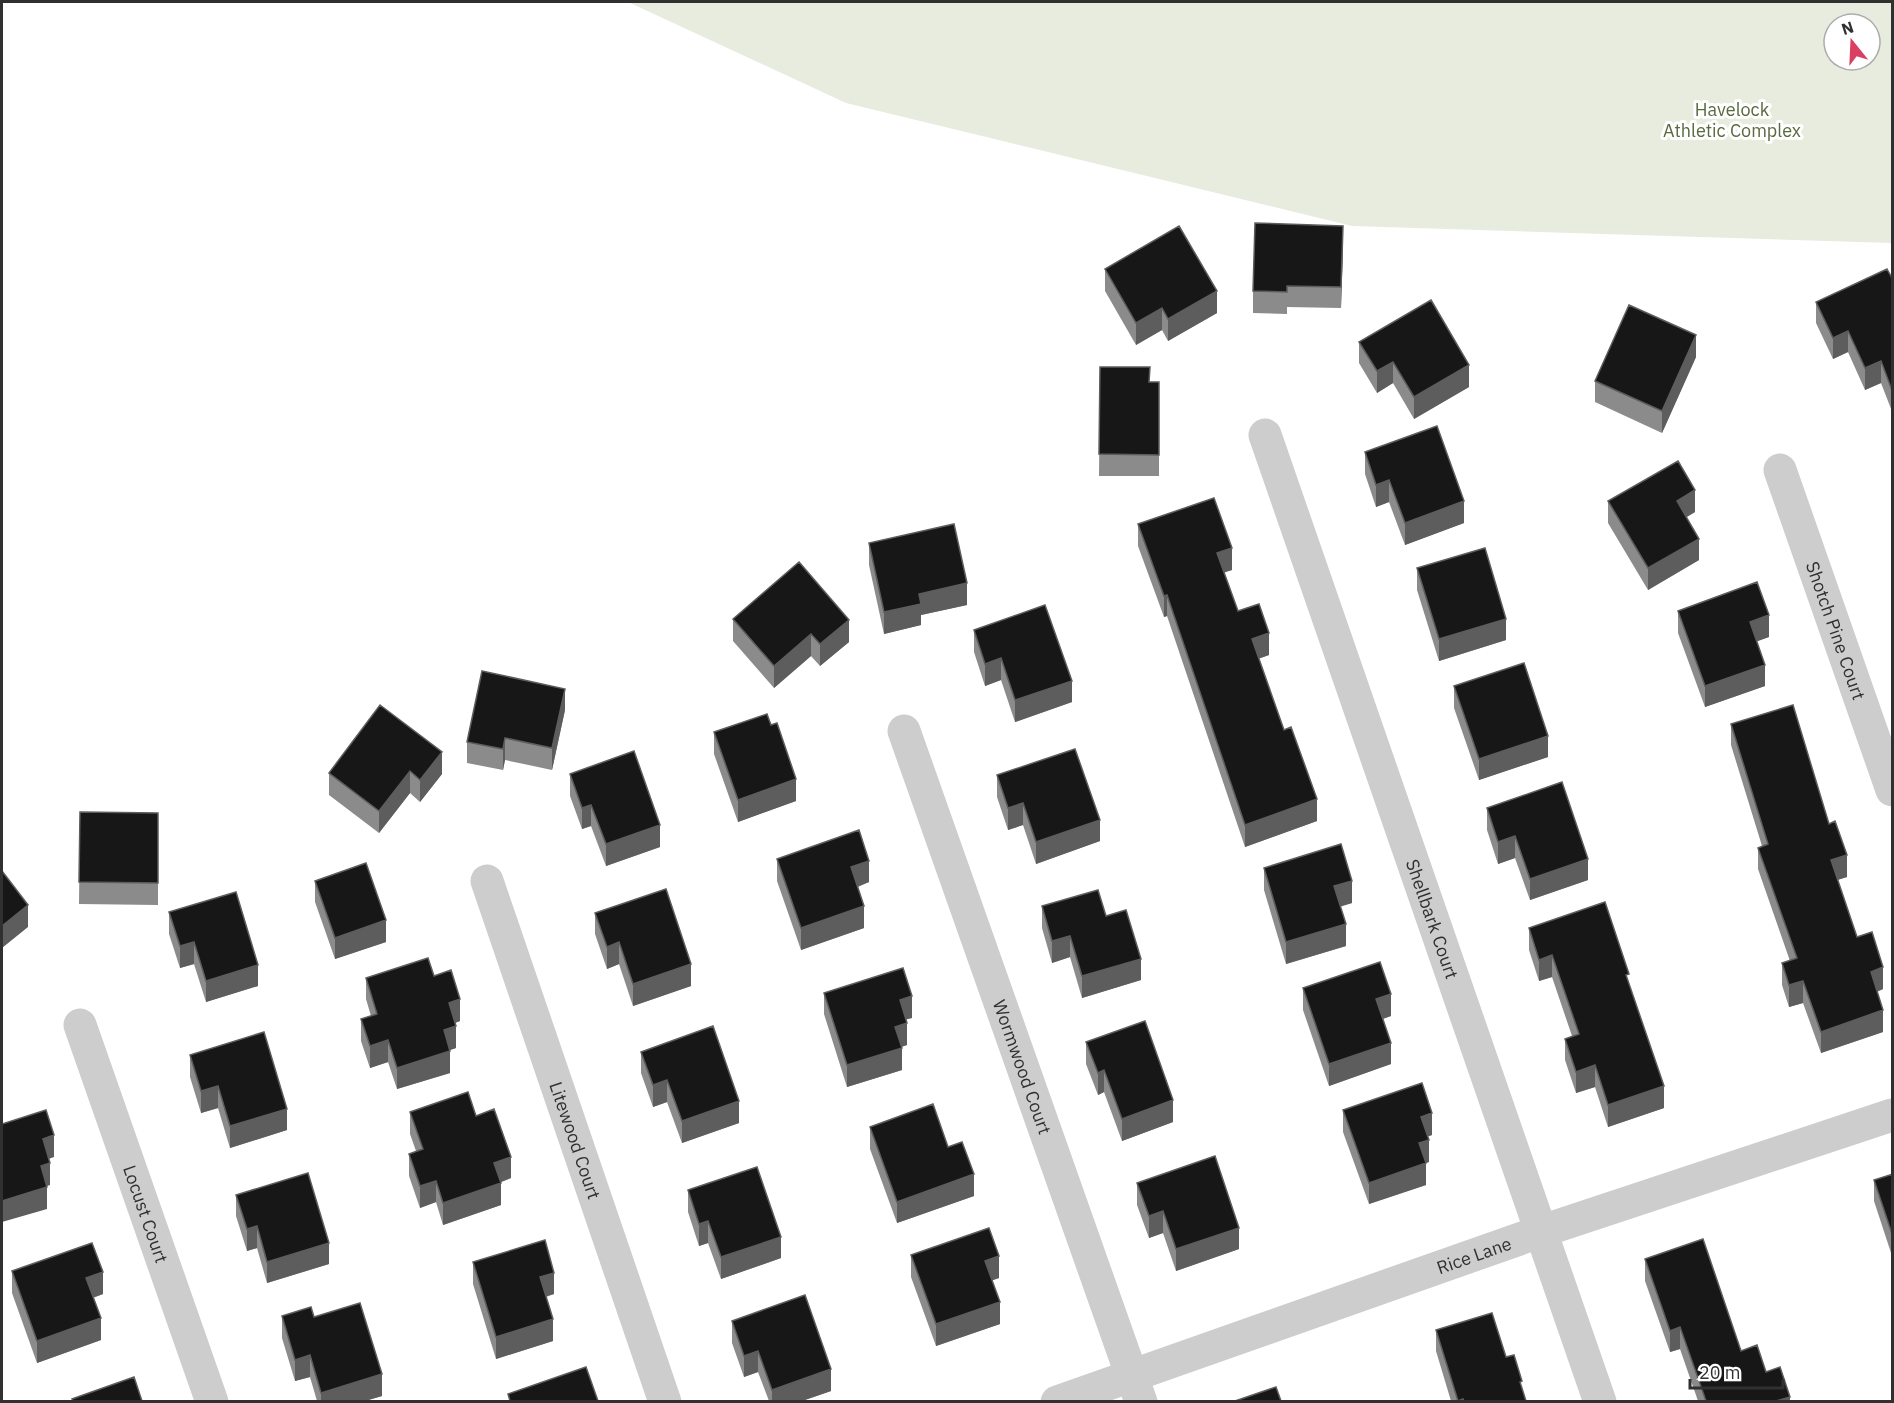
<svg xmlns="http://www.w3.org/2000/svg" width="1894" height="1403" font-family="'IBM Plex Sans',sans-serif">
	<style>
		.green { fill: #e7ecdf; fill-rule: evenodd }
		.lines { fill: none; stroke-linecap: round; stroke-linejoin: round }
		.minor { stroke: #cdcdcd; stroke-width: 33 }
		.wall { fill: #8b8b8b }
		.shaded-wall { fill: #5d5d5d }
		.building { fill: #171717; stroke: #5d5d5d; stroke-width: 1.5 }
		.labels { text-anchor: middle; dominant-baseline: central; stroke-width: 6; stroke-linejoin: round; paint-order: stroke }
		.park-label { font-size: 18px; fill: #596940; stroke: #fff }
		.street-label { font-size: 18px; fill: #303030; stroke: #fff }
	</style>
	<rect width="100%" height="100%" fill="#fff"/>
	<path class="green" d="M628,2H1892V243L1352,226L846,103ZM1834,24H1870V60H1834Z"/>
	<g class="lines">
		<g class="minor">
			<path id="s1" d="M1265,435L1600,1402"/>
			<path id="s2" d="M1780,470L1892,790"/>
			<path id="s3" d="M904,731L1141,1402"/>
			<path id="s4" d="M487,881L665,1402"/>
			<path id="s5" d="M80,1025L212,1402"/>
			<path id="s6" d="M1057,1402L1542,1231L1892,1115"/>
		</g>
	</g>
	<path class="wall" d="M1343,247L1341,308L1287,307V314L1253,313V291Z
		M1105,269L1217,313L1168,341L1162,330L1136,345L1105,291Z
		M1893,280V414L1881,383L1865,390L1848,352L1833,359L1816,323V302Z
		M1359,342L1469,387L1414,419L1393,383L1377,393L1359,363Z
		M1696,357L1662,433L1595,402V381Z
		M1100,367L1150,382H1159V476H1099Z
		M1365,452L1464,523L1405,545L1389,502L1376,507L1365,474Z
		M1608,501L1695,512L1686,517L1699,560L1648,590L1608,523Z
		M1138,524L1232,570L1224,572L1238,611L1269,655L1258,659L1317,821L1245,847L1167,616L1164,617L1138,546Z
		M869,543L967,605L921,615V625L884,634L869,565Z
		M1417,568L1506,640L1439,661L1417,590Z
		M1678,611L1769,637L1756,641L1765,686L1705,707L1678,633Z
		M733,619L849,642L820,666L811,656L774,688L733,641Z
		M974,630L1072,702L1015,722L1001,680L985,686L974,652Z
		M1454,686L1548,757L1479,780L1454,708Z
		M380,705L442,774L420,802L410,793L379,833L329,795V773Z
		M565,710L552,770L505,760L503,770L467,763V742Z
		M1731,724L1829,824L1847,877L1837,880L1857,937L1883,989L1877,992L1883,1032L1821,1053L1803,1003L1789,1007L1782,985V963L1790,961L1758,869V848L1762,846L1731,745Z
		M714,732L796,801L738,822L714,754Z
		M570,774L660,847L606,866L591,826L582,829L570,796Z
		M997,775L1100,841L1036,864L1023,825L1008,830L997,797Z
		M1487,808L1588,880L1530,900L1515,858L1498,864L1487,830Z
		M80,812L158,813V905L79,904Z
		M777,859L869,882L858,887L864,928L801,950L777,881Z
		M1264,868L1352,903L1340,907L1346,946L1286,964L1264,890Z
		M315,881L386,942L335,959L315,902Z
		M1042,906L1106,916L1141,980L1082,998L1070,957L1052,963L1042,928Z
		M169,912L258,986L206,1002L194,964L180,968L169,934Z
		M595,913L691,986L633,1006L619,964L607,969L595,934Z
		M1529,928L1629,984L1664,1108L1608,1127L1595,1087L1576,1093L1565,1060V1039L1572,1036L1552,977L1539,981L1529,950Z
		M434,976L460,1021L455,1023L456,1048L450,1050V1073L397,1089L388,1062L370,1068L361,1041V1019L371,1016L366,999V978Z
		M1303,988L1391,1016L1383,1019L1391,1064L1329,1086L1303,1010Z
		M824,993L912,1018L906,1019L907,1045L901,1047L902,1070L847,1087L824,1014Z
		M1086,1042L1173,1122L1122,1141L1104,1092L1098,1095L1086,1064Z
		M641,1052L739,1123L682,1143L667,1102L653,1107L641,1073Z
		M190,1055L287,1130L230,1148L218,1108L201,1113L190,1077Z
		M1343,1110L1432,1135L1428,1136L1429,1162L1426,1163V1185L1369,1204L1343,1132Z
		M410,1112L476,1116L511,1178L500,1182L501,1205L443,1225L436,1202L420,1208L409,1176V1154L416,1151L410,1134Z
		M870,1127L948,1147L974,1196L897,1223L870,1149Z
		M1893,1174V1259L1874,1201V1180Z
		M1137,1183L1239,1249L1176,1271L1163,1233L1149,1238L1137,1205Z
		M688,1190L781,1258L721,1279L708,1243L699,1246L688,1212Z
		M236,1195L329,1264L267,1283L257,1248L247,1251L236,1216Z
		M911,1255L999,1278L992,1280L1000,1324L936,1346L911,1277Z
		M1645,1259L1741,1351L1766,1372L1790,1401H1698L1680,1349L1670,1352L1645,1281Z
		M473,1262L554,1294L546,1297L553,1341L496,1359L473,1284Z
		M12,1271L103,1294L93,1298L101,1340L37,1363L12,1293Z
		M282,1316L314,1317L382,1396L365,1401H317L310,1377L295,1381L282,1338Z
		M732,1321L831,1391L802,1401H769L758,1372L744,1377L732,1343Z
		M1436,1330L1506,1357L1522,1390L1526,1401H1451L1436,1351Z"/>
	<path class="shaded-wall" d="M1343,226V247L1341,308V287Z
		M1217,291V313L1168,341V319Z
		M1162,308V330L1136,345V323Z
		M1848,331V352L1833,359V338Z
		M1696,335V357L1662,433V411Z
		M1881,361V383L1865,390V368Z
		M1393,362V383L1377,393V371Z
		M1469,365V387L1414,419V397Z
		M1389,480V502L1376,507V485Z
		M1695,490V512L1677,523V501Z
		M1464,501V523L1405,545V523Z
		M1699,539V560L1648,590V568Z
		M1232,548V570L1217,575V553Z
		M967,583V605L921,615V625L884,634V612L919,594Z
		M1167,595V616L1164,617V596Z
		M1769,615V637L1750,644V622Z
		M1506,619V640L1439,661V639Z
		M849,620V642L820,666V644Z
		M1269,633V655L1252,661V639Z
		M811,634V656L774,688V666Z
		M1001,658V680L985,686V664Z
		M1765,665V686L1705,707V686Z
		M1072,681V702L1015,722V700Z
		M565,689V710L552,770V748Z
		M1548,736V757L1479,780V759Z
		M505,738V760L503,770V749Z
		M442,752V774L420,802V780Z
		M410,771V793L379,833V811Z
		M796,779V801L738,822V800Z
		M1317,799V821L1245,847V825Z
		M1023,803V825L1008,830V808Z
		M591,805V826L582,829V808Z
		M1100,820V841L1036,864V842Z
		M660,825V847L606,866V844Z
		M1515,836V858L1498,864V842Z
		M1847,855V877L1831,882V860Z
		M1588,859V880L1530,900V879Z
		M869,861V882L851,889V867Z
		M1352,881V903L1334,908V886Z
		M28,905V927L2,948V926Z
		M864,906V928L801,950V928Z
		M386,920V942L335,959V938Z
		M1346,924V946L1286,964V942Z
		M1070,936V957L1052,963V941Z
		M194,942V964L180,968V946Z
		M619,942V964L607,969V947Z
		M1552,955V977L1539,981V960Z
		M1141,959V980L1082,998V976Z
		M691,964V986L633,1006V984Z
		M258,965V986L206,1002V981Z
		M1883,967V989L1871,994V972Z
		M1803,981V1003L1789,1007V985Z
		M1391,994V1016L1376,1021V999Z
		M912,996V1018L900,1021V1000Z
		M460,999V1021L449,1025V1003Z
		M1883,1010V1032L1821,1053V1032Z
		M907,1023V1045L895,1049V1027Z
		M456,1026V1048L444,1052V1030Z
		M388,1040V1062L370,1068V1046Z
		M1391,1043V1064L1329,1086V1064Z
		M902,1048V1070L847,1087V1065Z
		M450,1051V1073L397,1089V1068Z
		M1595,1065V1087L1576,1093V1072Z
		M1104,1070V1092L1098,1095V1073Z
		M667,1080V1102L653,1107V1085Z
		M218,1086V1108L201,1113V1091Z
		M1664,1086V1108L1608,1127V1105Z
		M1173,1100V1122L1122,1141V1119Z
		M739,1101V1123L682,1143V1121Z
		M287,1109V1130L230,1148V1126Z
		M1432,1113V1135L1421,1139V1117Z
		M54,1135V1157L43,1161V1139Z
		M1429,1140V1162L1419,1165V1143Z
		M511,1157V1178L494,1185V1163Z
		M50,1163V1185L41,1188V1166Z
		M1426,1163V1185L1369,1204V1183Z
		M974,1174V1196L897,1223V1202Z
		M436,1181V1202L420,1208V1186Z
		M501,1183V1205L443,1225V1203Z
		M47,1187V1209L2,1222V1201Z
		M1163,1211V1233L1149,1238V1216Z
		M708,1221V1243L699,1246V1224Z
		M257,1226V1248L247,1251V1229Z
		M1239,1228V1249L1176,1271V1249Z
		M781,1237V1258L721,1279V1257Z
		M329,1243V1264L267,1283V1262Z
		M999,1256V1278L985,1283V1261Z
		M103,1272V1294L86,1300V1278Z
		M554,1273V1294L540,1298V1277Z
		M1000,1302V1324L936,1346V1324Z
		M101,1318V1340L37,1363V1341Z
		M553,1319V1341L496,1359V1337Z
		M1680,1327V1349L1670,1352V1331Z
		M758,1351V1372L744,1377V1356Z
		M310,1355V1377L295,1381V1360Z
		M831,1369V1391L802,1401H772V1390Z
		M382,1374V1396L365,1401H321V1393Z
		M1790,1397V1401H1776Z"/>
	<path class="building" d="M1255,223L1343,226L1341,287L1287,286V292L1253,291Z
		M1179,226L1217,291L1168,319L1162,308L1136,323L1105,269Z
		M1887,269L1893,280V393L1881,361L1865,368L1848,331L1833,338L1816,302Z
		M1431,300L1469,365L1414,397L1393,362L1377,371L1359,342Z
		M1629,305L1696,335L1662,411L1595,381Z
		M1100,367H1150L1149,382H1159V455L1099,454Z
		M1437,426L1464,501L1405,523L1389,480L1376,485L1365,452Z
		M1678,461L1695,490L1677,501L1699,539L1648,568L1608,501Z
		M1214,498L1232,548L1217,553L1238,611L1259,604L1269,633L1252,639L1284,730L1291,727L1317,799L1245,825L1167,595L1164,596L1138,524Z
		M954,524L967,583L919,594L921,604L884,612L869,543Z
		M1485,548L1506,619L1439,639L1417,568Z
		M799,562L849,620L820,644L811,634L774,666L733,619Z
		M1757,582L1769,615L1750,622L1765,665L1705,686L1678,611Z
		M1045,605L1072,681L1015,700L1001,658L985,664L974,630Z
		M1524,663L1548,736L1479,759L1454,686Z
		M482,671L565,689L552,748L505,738L503,749L467,742Z
		M380,705L442,752L420,780L410,771L379,811L329,773Z
		M1793,705L1829,824L1835,821L1847,855L1831,860L1857,937L1872,932L1883,967L1871,972L1883,1010L1821,1032L1803,981L1789,985L1782,963L1797,958L1758,848L1768,844L1731,724Z
		M767,714L771,725L777,723L796,779L738,800L714,732Z
		M1075,749L1100,820L1036,842L1023,803L1008,808L997,775Z
		M634,751L660,825L606,844L591,805L582,808L570,774Z
		M1562,782L1588,859L1530,879L1515,836L1498,842L1487,808Z
		M80,812L158,813V883L79,882Z
		M859,830L869,861L851,867L864,906L801,928L777,859Z
		M1341,844L1352,881L1334,886L1346,924L1286,942L1264,868Z
		M366,863L386,920L335,938L315,881Z
		M2,871L28,905L2,926Z
		M666,889L691,964L633,984L619,942L607,947L595,913Z
		M1098,890L1106,916L1126,910L1141,959L1082,976L1070,936L1052,941L1042,906Z
		M236,892L258,965L206,981L194,942L180,946L169,912Z
		M1605,902L1629,974L1626,975L1664,1086L1608,1105L1595,1065L1576,1072L1565,1039L1579,1034L1552,955L1539,960L1529,928Z
		M428,958L434,976L451,970L460,999L449,1003L456,1026L444,1030L450,1051L397,1068L388,1040L370,1046L361,1019L377,1014L366,978Z
		M1380,962L1391,994L1376,999L1391,1043L1329,1064L1303,988Z
		M903,968L912,996L900,1000L907,1023L895,1027L902,1048L847,1065L824,993Z
		M1145,1021L1173,1100L1122,1119L1104,1070L1098,1073L1086,1042Z
		M713,1026L739,1101L682,1121L667,1080L653,1085L641,1052Z
		M264,1032L287,1109L230,1126L218,1086L201,1091L190,1055Z
		M1422,1083L1432,1113L1421,1117L1429,1140L1419,1143L1426,1163L1369,1183L1343,1110Z
		M468,1092L476,1116L494,1109L511,1157L494,1163L501,1183L443,1203L436,1181L420,1186L409,1154L423,1149L410,1112Z
		M933,1104L948,1147L962,1142L974,1174L897,1202L870,1127Z
		M46,1110L54,1135L43,1139L50,1163L41,1166L47,1187L2,1201V1124Z
		M1215,1156L1239,1228L1176,1249L1163,1211L1149,1216L1137,1183Z
		M757,1167L781,1237L721,1257L708,1221L699,1224L688,1190Z
		M308,1173L329,1243L267,1262L257,1226L247,1229L236,1195Z
		M1893,1174V1237L1874,1180Z
		M989,1228L999,1256L985,1261L1000,1302L936,1324L911,1255Z
		M1703,1239L1741,1351L1757,1345L1766,1372L1780,1367L1790,1397L1776,1401H1706L1680,1327L1670,1331L1645,1259Z
		M545,1240L554,1273L540,1277L553,1319L496,1337L473,1262Z
		M92,1243L103,1272L86,1278L101,1318L37,1341L12,1271Z
		M805,1295L831,1369L772,1390L758,1351L744,1356L732,1321Z
		M360,1303L382,1374L321,1393L310,1355L295,1360L282,1316L311,1307L314,1317Z
		M1492,1313L1506,1357L1514,1355L1522,1381L1520,1382L1526,1401H1464L1463,1399L1458,1401L1436,1330Z
		M586,1367L598,1401H510L508,1394Z
		M134,1377L142,1401H73L72,1399Z
		M1276,1387L1281,1401H1235Z"/>
	<g class="labels">
		<g class="park-label">
			<text x="1732" y="109">Havelock<tspan x="1732" dy="21">Athletic Complex</tspan></text>
		</g>
		<g class="street-label">
			<text stroke="none"><textPath href="#s2" startOffset="170">Shotch Pine Court</textPath></text>
			<text stroke="none"><textPath href="#s1" startOffset="512">Shellbark Court</textPath></text>
			<text stroke="none"><textPath href="#s3" startOffset="356">Wormwood Court</textPath></text>
			<text stroke="none"><textPath href="#s4" startOffset="274">Litewood Court</textPath></text>
			<text stroke="none"><textPath href="#s5" startOffset="200">Locust Court</textPath></text>
			<text stroke="none"><textPath href="#s6" startOffset="442">Rice Lane</textPath></text>
		</g>
	</g>
	<rect width="1894" height="1403" fill="none" stroke="#303030" stroke-width="6"/>
	<g transform="translate(1852 42) rotate(342)"><circle r="28" fill="#ffffff" stroke="#acacac" stroke-width="1.5"/>
	<path d="M0-4.5L10 22L0 15L-10 22Z" fill="#da3e60"/>
	<text y="-9" font-size="16" font-weight="bold" text-anchor="middle" fill="#303030">N</text>
	</g>
	<path d="M1690 1379v9h93v-9" fill="none" stroke="#303030" stroke-width="3"/>
	<text x="1699" y="1379" font-size="18" fill="#303030" stroke="#ffffff" stroke-width="4.5" paint-order="stroke">20 m</text>
</svg>
